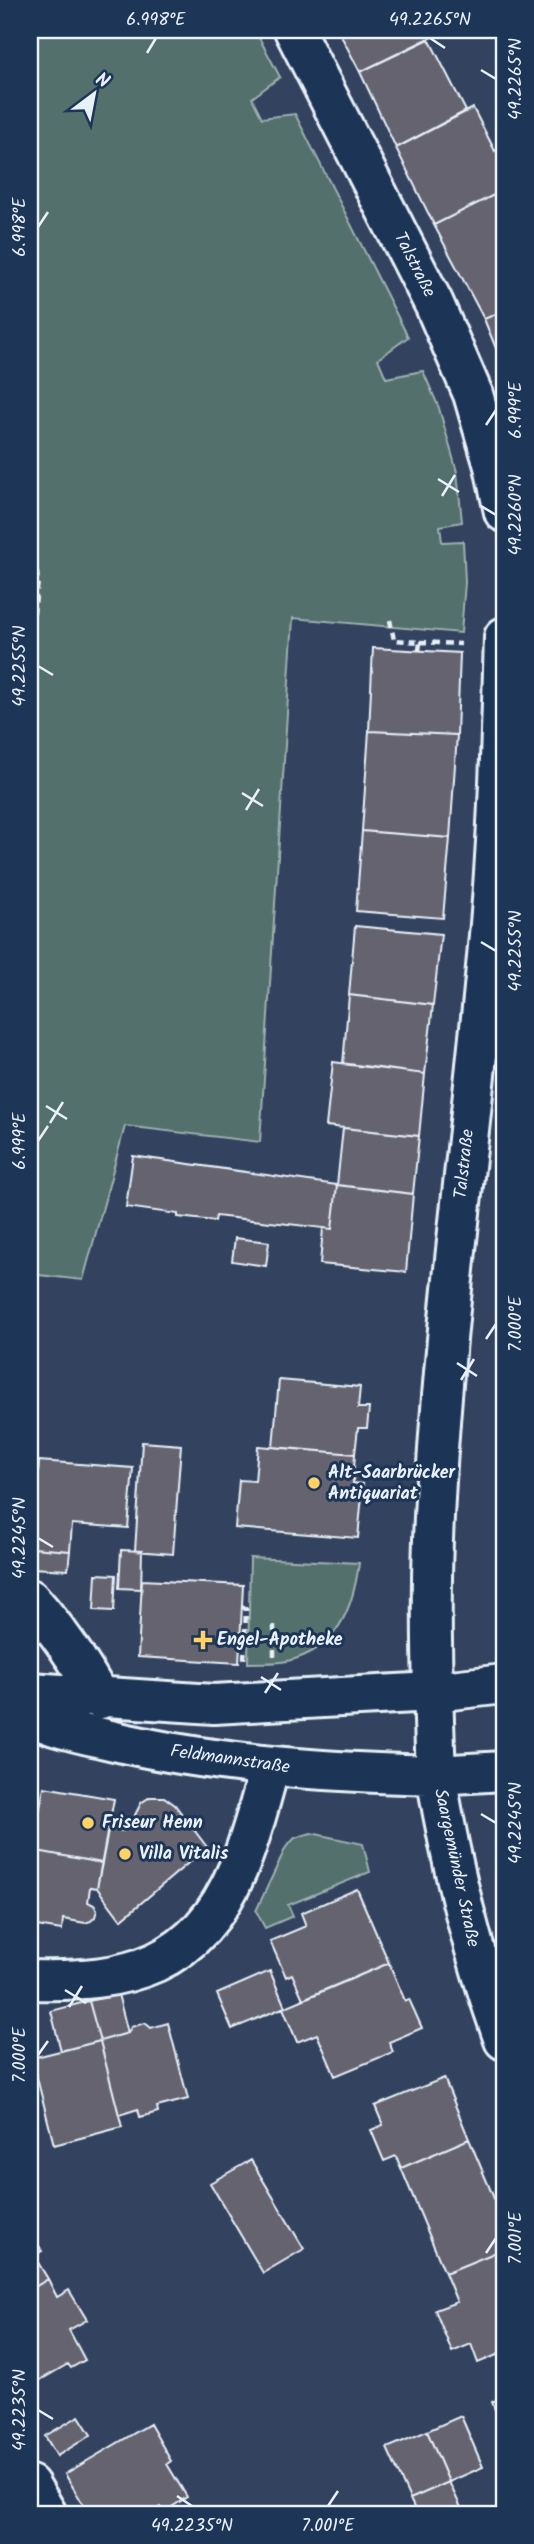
<svg xmlns="http://www.w3.org/2000/svg" width="534" height="2544" font-family="Kalam,sans-serif">
	<style>
		.green { fill: #536f6c; stroke: #9eb0b2; stroke-width: 2 }
		.building { fill: #666371; stroke: #e8f1f8; stroke-width: 2 }
		.lines { fill: none; stroke-linecap: round; stroke-linejoin: round }
		.minor-casing { stroke: #e8f1f8; stroke-width: 44 }
		.major-casing { stroke: #e8f1f8; stroke-width: 44 }
		.path { stroke: #e8f1f8; stroke-width: 4.5; stroke-dasharray: 7 5; stroke-linecap: butt }
		.minor { stroke: #1d3557; stroke-width: 38 }
		.major { stroke: #1d3557; stroke-width: 38 }
		.ticks { fill: none; stroke: #e8f1f8; stroke-width: 2.5 }
		.poi-dot { fill: #ffd166; stroke: #1d3557; stroke-width: 2.5 }
		.labels { text-anchor: middle; dominant-baseline: central; stroke-width: 6; stroke-linejoin: round; paint-order: stroke }
		.street-label { font-size: 18px; fill: #e8f1f8; stroke: #1d3557 }
		.poi-label { font-size: 18px; font-weight: bold; fill: #e8f1f8; stroke: #1d3557; text-anchor: start }
		.neatline { fill: none; stroke: #e8f1f8; stroke-width: 2.5 }
		.ticks-label { font-size: 18px; text-anchor: middle; fill: #e8f1f8 }
	</style>
	<rect width="100%" height="100%" fill="#33435f"/>
	<filter id="ink" filterUnits="userSpaceOnUse"><feTurbulence type="fractalNoise" baseFrequency=".0143" numOctaves="2"/><feDisplacementMap in="SourceGraphic" scale="14" xChannelSelector="R" yChannelSelector="G"/><feConvolveMatrix kernelMatrix="1 2 1 2 8 2 1 2 1" color-interpolation-filters="sRGB"/></filter>
	<g filter="url(#ink)">
		<path class="green" d="M30,30H255L280,77L252,98L262,118L295,114L408,337L378,359L386,378L423,371L439,408L457,472L462,522L440,526L442,542L463,541L465,582L461,633L293,618L260,1142L125,1126L83,1280L30,1274Z
			M250,1558L359,1563C353,1609 337,1650 287,1661C275,1664 261,1662 248,1663Z
			M311,1833L363,1844L370,1872L288,1905L293,1916L265,1928L256,1911L286,1847L295,1838Z"/>
		<path class="building" d="M338,30H446L360,72Z
			M429,39L466,111L396,148L360,72Z
			M473,108L495,151L504,146V190L434,225L396,148Z
			M504,190V311L484,319L434,225Z
			M504,311V368L484,319Z
			M373,648L460,653L457,735L369,731Z
			M369,731L457,735L450,838L362,831Z
			M362,831L450,838L443,918L356,911Z
			M355,926L441,934L433,1005L349,995Z
			M349,995L433,1005L425,1074L343,1064Z
			M333,1062L425,1074L419,1136L326,1126Z
			M343,1128L419,1136L413,1194L337,1185Z
			M133,1156L337,1185L332,1229L216,1216L215,1221L178,1217V1214L126,1207Z
			M337,1185L413,1194L406,1272L320,1264L323,1228L332,1229Z
			M235,1238L269,1242L266,1266L232,1261Z
			M279,1380L360,1387L358,1408H369L367,1428H358L355,1454L273,1447Z
			M142,1442L181,1445L173,1554L135,1551Z
			M258,1446L355,1454L353,1483L363,1484L358,1538L235,1528L239,1480L255,1481Z
			M39,1461L133,1468L128,1528L72,1524L70,1551L32,1548Z
			M32,1548L70,1551L68,1570L31,1568Z
			M121,1550L142,1551L141,1589L119,1588Z
			M96,1574L116,1575L114,1611L94,1610Z
			M142,1580L243,1585L239,1663L138,1657Z
			M44,1787L114,1799L102,1863L32,1850Z
			M150,1797H164L175,1805L207,1847L121,1920L97,1888L108,1828L123,1831L136,1825L135,1815L141,1803Z
			M32,1850L102,1863L97,1888L90,1887L88,1902L94,1905L97,1910L95,1917L91,1921L85,1923L63,1919L62,1930L30,1925V1861Z
			M357,1889L389,1963L303,1999L292,1974L286,1977L270,1941L306,1926L301,1913Z
			M389,1963L405,2001L409,1999L422,2028L389,2042L393,2052L335,2076L317,2034L297,2042L283,2008Z
			M270,1971L285,2007L232,2029L217,1994Z
			M118,1994L128,2033L100,2041L89,2001Z
			M89,2001L100,2041L61,2051L51,2011Z
			M145,2023L151,2028L168,2023L188,2099L157,2107L158,2112L140,2117L138,2109L119,2115L100,2041L128,2033L131,2027Z
			M100,2041L122,2127L54,2145L32,2058Z
			M444,2078L469,2139L401,2168L396,2156L384,2161L371,2130L383,2125L375,2106Z
			M469,2139L504,2222V2249L445,2273L401,2168Z
			M251,2160L304,2249L263,2273L210,2183Z
			M30,2230L42,2251L34,2256L48,2279L30,2290Z
			M504,2249V2352L478,2363L471,2344L452,2352L435,2310L457,2302L445,2273Z
			M48,2279L57,2297L69,2290L87,2320L69,2330L85,2360L71,2368L68,2364L30,2386V2290Z
			M504,2396V2432L492,2402Z
			M79,2416L91,2435L57,2456L45,2436Z
			M461,2416L483,2467L449,2482L427,2431Z
			M150,2424L171,2461L167,2464L187,2497L164,2512L161,2507L149,2514H89L65,2474Z
			M427,2431L449,2482L410,2499L387,2448Z
			M449,2482L464,2514H417L410,2499Z"/>
		<g class="lines">
			<g class="minor-casing">
				<path id="minor" d="M30,1599C58,1630 80,1662 100,1699
					M30,1692L214,1704L433,1692
					M30,1716C54,1728 80,1733 106,1739C214,1765 325,1772 436,1775C452,1869 472,1951 504,2040
					M30,1980C128,1983 197,1967 238,1869C252,1837 260,1801 270,1767
					M30,2485L47,2514"/>
			</g>
			<g class="major-casing">
				<path id="major" d="M294,30L434,304L473,394L494,466L504,512
					M504,637C501,740 498,843 488,946C470,1144 441,1341 433,1540C430,1619 433,1697 436,1775L504,1771
					M433,1692L504,1684"/>
			</g>
			<path class="path" d="M30,512L38,582L30,643
				M30,579L38,582
				M390,620L394,640L420,642L419,651
				M420,642L461,644
				M30,1514L35,1513
				M242,1606L246,1609L244,1660
				M274,1625V1660"/>
			<use href="#minor" class="minor"/>
			<use href="#major" class="major"/>
		</g>
	</g>
	<path class="ticks" d="M430,38L445,48M147,53L156,38M481,70L496,79M38,227L48,212M486,425L496,410M438,479L459,492M442,496L455,475M481,506L496,515M38,666L53,675M242,793L263,806M246,810L259,789M481,942L496,951M46,1106L67,1119M50,1123L63,1102M38,1141L48,1126M486,1339L496,1324M457,1363L477,1376M461,1380L474,1359M38,1538L53,1547M261,1677L281,1690M265,1693L278,1673M481,1814L496,1823M65,1990L86,2003M69,2007L82,1986M38,2055L48,2041M486,2253L496,2238M38,2410L53,2419M177,2496L192,2506M328,2506L338,2491"/>
	<g class="poi-dot">
		<circle cx="314" cy="1483" r="7"/>
		<path d="M199.5 1629.5h7v7h7v7h-7v7h-7v-7h-7v-7h7z"/>
		<circle cx="88" cy="1823" r="7"/>
		<circle cx="125" cy="1854" r="7"/>
	</g>
	<g class="labels">
		<g class="street-label">
			<text transform="translate(414 265) rotate(63)">Talstraße</text>
			<text transform="translate(465 1164) rotate(-84)">Talstraße</text>
			<text transform="translate(230 1760) rotate(8)">Feldmannstraße</text>
			<text transform="translate(456 1868) rotate(78)">Saargemünder Straße</text>
		</g>
		<g class="poi-label">
			<text x="328" y="1473">Alt-Saarbrücker<tspan x="328" dy="21">Antiquariat</tspan></text>
			<text x="217" y="1640">Engel-Apotheke</text>
			<text x="102" y="1823">Friseur Henn</text>
			<text x="139" y="1854">Villa Vitalis</text>
		</g>
	</g>
	<rect width="534" height="2544" fill="none" stroke="#1d3557" stroke-width="77"/>
	<g transform="translate(94 94) rotate(32)" stroke="#1d3557" stroke-width="5" paint-order="stroke">
	<path d="M0-5L12 26L0 18L-12 26Z" fill="#e8f1f8"/>
	<text y="-10" font-size="19" font-weight="bold" text-anchor="middle" fill="#e8f1f8">N</text>
	</g>
	<rect x="38" y="38" width="458" height="2468" class="neatline"/>
	<g class="ticks-label">
		<text x="156" y="25">6.998°E</text>
		<text x="430" y="25">49.2265°N</text>
		<text transform="translate(515 79) rotate(-90)" y="6">49.2265°N</text>
		<text transform="translate(19 227) rotate(-90)" y="6">6.998°E</text>
		<text transform="translate(515 410) rotate(-90)" y="6">6.999°E</text>
		<text transform="translate(515 515) rotate(-90)" y="6">49.2260°N</text>
		<text transform="translate(19 666) rotate(-90)" y="6">49.2255°N</text>
		<text transform="translate(515 951) rotate(-90)" y="6">49.2255°N</text>
		<text transform="translate(19 1141) rotate(-90)" y="6">6.999°E</text>
		<text transform="translate(515 1324) rotate(-90)" y="6">7.000°E</text>
		<text transform="translate(19 1538) rotate(-90)" y="6">49.2245°N</text>
		<text transform="translate(515 1823) rotate(-90)" y="6">49.2245°N</text>
		<text transform="translate(19 2055) rotate(-90)" y="6">7.000°E</text>
		<text transform="translate(515 2238) rotate(-90)" y="6">7.001°E</text>
		<text transform="translate(19 2410) rotate(-90)" y="6">49.2235°N</text>
		<text x="192" y="2531">49.2235°N</text>
		<text x="328" y="2531">7.001°E</text>
	</g>
</svg>
